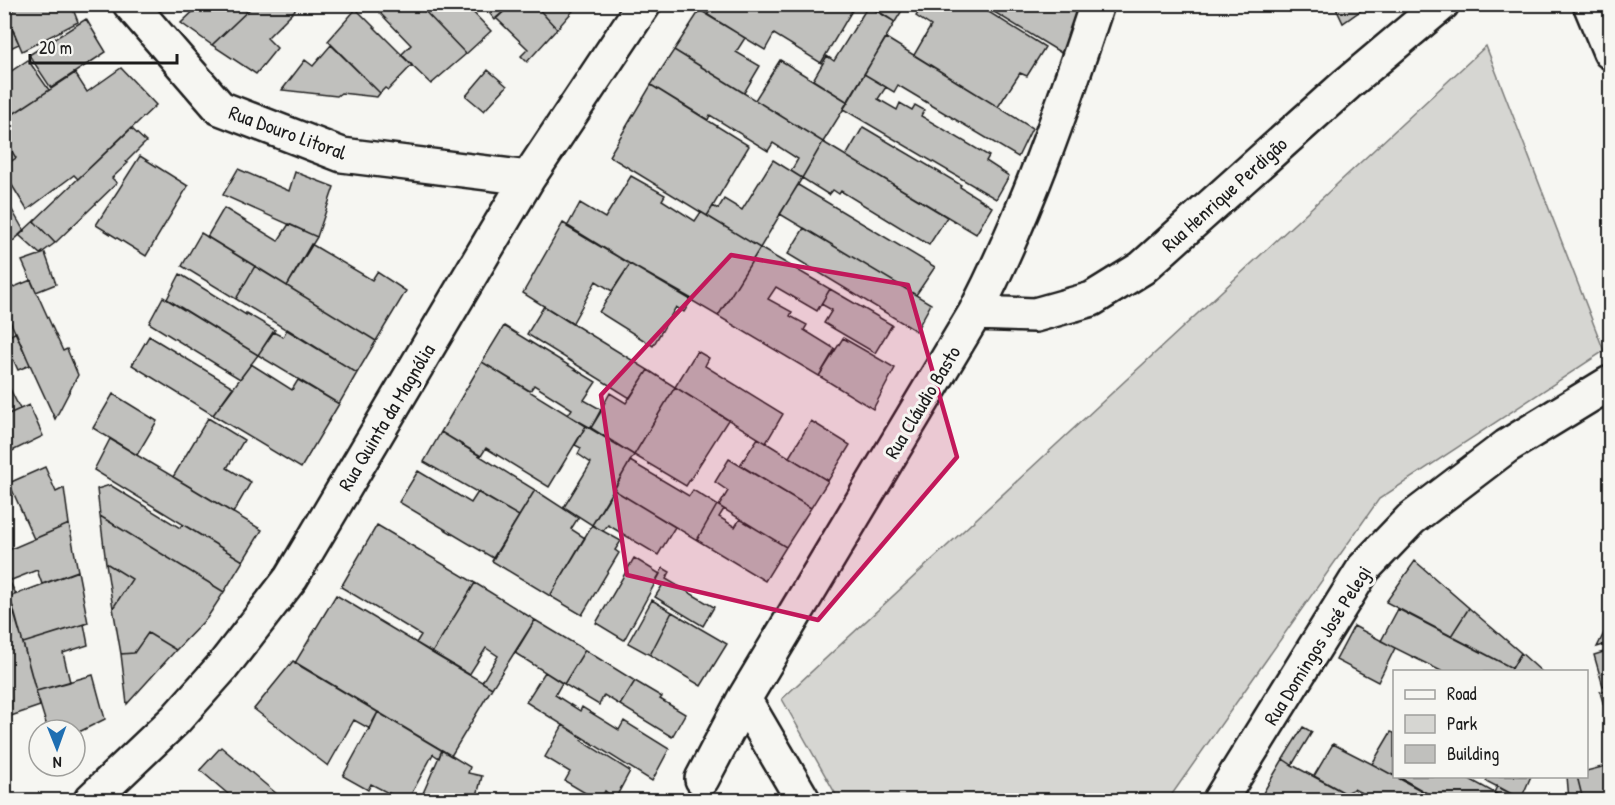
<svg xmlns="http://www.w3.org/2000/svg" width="1615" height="805" font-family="'Patrick Hand',sans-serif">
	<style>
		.green { fill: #d6d6d2; stroke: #797977; stroke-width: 1.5 }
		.building { fill: #c0c0bd; stroke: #1c1c1c; stroke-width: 1.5 }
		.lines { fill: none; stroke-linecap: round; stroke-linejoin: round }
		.street-casing { stroke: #1c1c1c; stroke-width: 38 }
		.street { stroke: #f6f6f2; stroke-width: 33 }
		.marked { fill: #c2185b; fill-opacity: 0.2; stroke: #c2185b; stroke-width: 4.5; stroke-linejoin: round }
		.labels { text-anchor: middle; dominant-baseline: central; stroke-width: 6; stroke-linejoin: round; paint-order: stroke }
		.street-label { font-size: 20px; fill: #1c1c1c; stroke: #f6f6f2 }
	</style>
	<rect width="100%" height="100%" fill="#f6f6f2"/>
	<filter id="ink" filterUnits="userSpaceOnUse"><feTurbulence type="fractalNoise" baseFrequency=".0167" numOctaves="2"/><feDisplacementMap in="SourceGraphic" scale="12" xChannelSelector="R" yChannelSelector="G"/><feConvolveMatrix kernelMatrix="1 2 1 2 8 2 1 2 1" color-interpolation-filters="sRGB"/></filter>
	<g filter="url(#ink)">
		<path class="green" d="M1486,46L1604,351L1379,499L1168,800H839L782,699Z"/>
		<path class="building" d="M24,4H71L78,22L22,51L6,13Z
			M201,4H255L212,45L181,23Z
			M255,4H301L267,38L277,48L256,74L212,45Z
			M388,4H418L466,54L431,84L401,55L411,45L380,13Z
			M418,4H465L491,31L466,54Z
			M482,4H512L495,20Z
			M512,4H534L557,29L527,62L521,56L528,49L496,18Z
			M534,4H579L557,29Z
			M716,4H847L853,9L821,63L774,34L765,50L707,15Z
			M868,4H906L895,22Z
			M923,4H976L1045,47L1027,76L1020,73L998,107L914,55L931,26L916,16Z
			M981,4H1066L1078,12L1068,57Z
			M1334,4H1370L1343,23Z
			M868,6L895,22L848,102L813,80L827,56L834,61Z
			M356,9L412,65L388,90L385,88L380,93L328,41Z
			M700,10L745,38L736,52L760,66L744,93L674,50Z
			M4,13L19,44L4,51Z
			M86,19L106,52L51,88L29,55Z
			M886,38L1032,128L1018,157L901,87L898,85L894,92L864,74Z
			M331,45L380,93L377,97L341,93L337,96L282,90L305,60L313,66Z
			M674,50L823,142L802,178L791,171L798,159L773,143L768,151L710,115L708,120L651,85Z
			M28,60L49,90L4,120V76Z
			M780,60L848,102L823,142L755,100Z
			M121,68L156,105L78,179L74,175L27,210L10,182L4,187V166L16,158L4,138V120L75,73L87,92Z
			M488,70L507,86L484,111L466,96Z
			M864,74L886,87L878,99L897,110L900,103L912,110L915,105L924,110L921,116L989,156L986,161L1009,176L996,199L843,109Z
			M651,85L749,146L707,216L609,156Z
			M863,127L961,185L960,187L992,207L976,234L846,156Z
			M131,128L146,142L126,162L128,163L112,178L117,183L55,243L34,221Z
			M4,138L16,158L4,166Z
			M823,142L947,217L929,245L841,191L839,194L833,190L829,195L802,178Z
			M140,156L188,186L146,256L96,225Z
			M773,160L802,178L760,248L707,216L713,206L718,209L724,199L742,210Z
			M238,169L289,191L295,172L334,187L317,237L223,195Z
			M631,176L665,195L662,200L695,221L701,212L760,248L718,316L567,227L580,203L605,218Z
			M798,185L935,267L916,295L780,214Z
			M4,196L24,231L4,249Z
			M224,208L278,241L289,224L317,237L287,286L207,237Z
			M34,221L55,243L40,254L19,235Z
			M563,223L630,264L612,291L596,281L572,324L523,293Z
			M804,228L931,304L916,331L788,254Z
			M201,233L255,266L236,299L182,266Z
			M311,244L372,280L377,272L406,291L376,341L287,286Z
			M760,248L830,289L817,311L776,287L768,299L792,312L790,316L807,325L804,330L835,349L819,376L718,316Z
			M45,253L56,284L36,292L22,261Z
			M630,264L692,299L684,312L676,307L653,346L599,312Z
			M255,266L376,341L357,373L236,299Z
			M180,274L246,315V313L275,330L258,355L167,299Z
			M31,280L63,351L67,349L78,375L55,419L4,308V291Z
			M830,289L892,325L875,353L824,323L832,310L821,304Z
			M163,297L258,355L240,379L149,323Z
			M544,306L648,370L630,398L527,334Z
			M504,326L596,382L584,400L602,410L591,428L568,415L572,409L534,385L530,391L482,362Z
			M287,329L357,373L339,404L258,355L273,332L283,337Z
			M16,332L30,365L18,370L4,339Z
			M149,336L233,387L213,415L132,365Z
			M843,338L895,368L873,409L819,376Z
			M697,351L709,358L705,366L783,414L766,443L675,387Z
			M482,362L586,426L549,487L486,448L481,456L441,432Z
			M251,364L292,390L298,380L339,404L301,468L213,415Z
			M648,370L675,387L634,455L591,428L610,393L626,403Z
			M4,377L20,409L4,416Z
			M675,387L728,420L686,486L634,455Z
			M113,394L157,421L137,455L93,428Z
			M29,405L43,436L4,455V416Z
			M208,418L244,440L227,468L251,482L233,513L173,477Z
			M811,421L850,445L828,481L789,457Z
			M586,426L634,455L592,525L564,507L591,463L578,454L581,448L575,445Z
			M441,432L535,490L519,516L424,462Z
			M758,438L828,481L811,508L740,465Z
			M110,439L262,530L243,561L94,470Z
			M729,459L811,508L786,547L719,506L728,491L715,482Z
			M630,461L689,496L693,490L717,505L697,540L614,490Z
			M45,467L56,492L64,488L69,524L34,539L9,483Z
			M418,471L471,503L478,492L519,516L493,558L399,502Z
			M110,485L180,528L182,524L243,561L224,592L100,516L97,489Z
			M535,490L578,518L571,529L585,538L550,596L492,561Z
			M614,490L675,527L658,555L608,525L603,531L592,525Z
			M717,505L724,509L719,517L735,527L740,519L786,547L765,581L697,540Z
			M100,516L224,592L207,618L176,650L148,633L134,653L121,654L113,608L132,579L106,563Z
			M69,524L78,571L42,584L37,570L9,581L4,571V552Z
			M377,525L475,583L432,653L416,643L421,635L341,587Z
			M592,525L621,541L615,550L619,553L582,615L550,596Z
			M634,558L660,574L624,640L596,623Z
			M1415,561L1469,608L1451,636L1386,602Z
			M106,563L132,579L113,608L110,589Z
			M663,568L670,572L666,579L714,607L703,626L655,597L662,586L655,582Z
			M4,571L16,594L9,597L13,607L4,611Z
			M78,571L88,623L23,643L9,597Z
			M475,583L535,620L492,688L482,682L498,656L486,648L469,675L432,653Z
			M336,595L492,688L451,756L295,663Z
			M652,600L672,612L650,655L628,643Z
			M13,607L40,706L8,717L4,706V626L13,624L9,609Z
			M1469,608L1521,653L1512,668L1451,636Z
			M1398,609L1512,668L1510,672H1443L1381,641Z
			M672,612L727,644L701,686L650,655Z
			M535,620L585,650L564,684L515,653Z
			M1610,621V643L1597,647Z
			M84,624L88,645L63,653L70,682L36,691L23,643Z
			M1354,626L1395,648L1378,682L1336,660Z
			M148,633L176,650L127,704L121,654L134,653Z
			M585,650L635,681L620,705L604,695L599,705L564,684Z
			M1610,650V684L1603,686L1594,655Z
			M1521,653L1542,672H1510Z
			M293,661L378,712L370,729L354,720L328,766L254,709Z
			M545,672L562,683L555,695L580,711L582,707L619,730L624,721L669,749L652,781L526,702Z
			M93,675L105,719L75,734V730H48L36,691Z
			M635,681L662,697L660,699L685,714L672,737L620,705Z
			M1610,689V727L1600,692Z
			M378,712L442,750L439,758L433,754L408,800H402L371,784L368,790L343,776Z
			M563,725L583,738L582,741L630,771L615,799L605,791L600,800H597L565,781L570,772L545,757Z
			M1303,727L1312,732L1292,765L1283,759Z
			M1391,732L1394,733V776L1372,764Z
			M1333,744L1372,764L1439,800H1375L1354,789L1345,793L1314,776Z
			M221,747L284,800H235L200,770Z
			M442,750L470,767L468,773L482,776L476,800H420Z
			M1283,759L1292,765L1358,800H1276L1263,793Z
			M1610,765V798L1599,800H1583L1577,776H1586V771Z
			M1397,776H1464L1504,798L1503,800H1439Z
			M1489,776H1531L1521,799L1486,781Z
			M1567,776H1577L1583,800H1569Z
			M1497,786L1521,799L1524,800H1503L1504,798L1494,793Z"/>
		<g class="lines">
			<g class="street-casing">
				<path id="street" d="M130,4L220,108L342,155L528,178
					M1590,4L1610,52
					M975,313L1035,315L1092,299L1142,268L1347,84L1442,4
					M744,699L803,800
					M702,779L744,699L975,313C1026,214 1062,110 1097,4
					M91,800L175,720L223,666L291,578L528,178L644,4
					M1220,800L1364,568L1411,519L1507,446L1610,383"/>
			</g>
			<use href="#street" class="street"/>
		</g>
	</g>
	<path class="marked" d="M731,255L908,285L957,457L818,620L627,575L601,395Z"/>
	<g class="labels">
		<g class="street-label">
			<text transform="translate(288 132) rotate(20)">Rua Douro Litoral</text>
			<text transform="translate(1224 194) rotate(-42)">Rua Henrique Perdigão</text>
			<text transform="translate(922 402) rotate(-59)">Rua Cláudio Basto</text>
			<text transform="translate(386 417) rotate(-59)">Rua Quinta da Magnólia</text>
			<text transform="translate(1317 645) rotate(-58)">Rua Domingos José Pelegi</text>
		</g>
	</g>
	<rect width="1615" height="805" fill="none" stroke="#f6f6f2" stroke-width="24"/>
	<rect x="12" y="12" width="1591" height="781" fill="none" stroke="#1c1c1c" stroke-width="2" filter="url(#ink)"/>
	<rect x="1393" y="670" width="195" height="108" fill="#f6f6f2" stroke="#9f9f9c" stroke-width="1.5"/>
	<rect x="1405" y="690" width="30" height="9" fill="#f6f6f2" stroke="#9f9f9c" stroke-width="1.5"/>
	<text x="1447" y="700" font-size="18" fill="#1c1c1c">Road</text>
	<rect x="1405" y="715" width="30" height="18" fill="#d6d6d2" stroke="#9f9f9c" stroke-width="1.5"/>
	<text x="1447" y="730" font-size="18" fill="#1c1c1c">Park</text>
	<rect x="1405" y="745" width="30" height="18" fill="#c0c0bd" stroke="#9f9f9c" stroke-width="1.5"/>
	<text x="1447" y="760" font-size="18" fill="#1c1c1c">Building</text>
	<g transform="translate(57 748) rotate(179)"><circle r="28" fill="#f6f6f2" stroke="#9f9f9c" stroke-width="1.5"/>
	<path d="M0-4.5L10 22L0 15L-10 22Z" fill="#1f6fb2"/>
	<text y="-9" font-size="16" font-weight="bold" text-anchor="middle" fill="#1c1c1c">N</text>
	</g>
	<path d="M30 54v9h147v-9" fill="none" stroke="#1c1c1c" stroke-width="3"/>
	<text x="39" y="54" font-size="18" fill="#1c1c1c" stroke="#f6f6f2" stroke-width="4.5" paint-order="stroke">20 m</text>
</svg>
